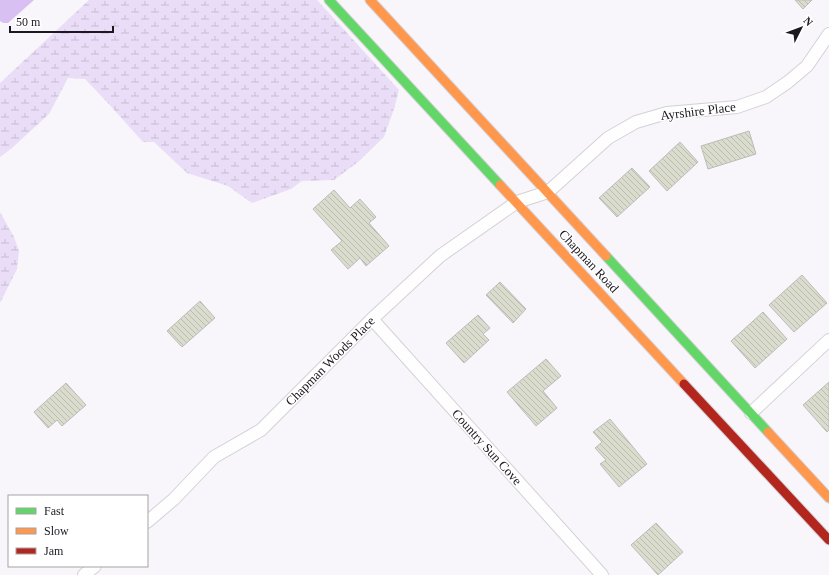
<svg xmlns="http://www.w3.org/2000/svg" width="829" height="575" font-family="'Times New Roman',serif">
	<style>
		.wetland { fill: url(#wetland-marsh) }
		.water { fill: #d8c1f2 }
		.building { fill: url(#building-back-hatch); stroke: #bcbcb9 }
		.lines { fill: none; stroke-linecap: round; stroke-linejoin: round }
		.street-casing { stroke: #d4d1d7; stroke-width: 14 }
		.fast-casing { stroke: #d4d1d7; stroke-width: 11 }
		.slow-casing { stroke: #d4d1d7; stroke-width: 11 }
		.jam-casing { stroke: #d4d1d7; stroke-width: 11 }
		.street { stroke: #fefefe; stroke-width: 12 }
		.fast { stroke: #63d668; stroke-width: 9 }
		.slow { stroke: #ff974d; stroke-width: 9 }
		.jam { stroke: #b3261e; stroke-width: 9 }
		.labels { text-anchor: middle; dominant-baseline: central; stroke-width: 3; stroke-linejoin: round; paint-order: stroke }
		.street-label { font-size: 13px; fill: #1b181f; stroke: #fff }
	</style>
	<defs>
		<pattern id="wetland-marsh" width="20" height="14" patternUnits="userSpaceOnUse"><rect width="20" height="14" fill="#e9ddf7"/><path d="M1 5h8M5 5V1M11 12h8M15 12V8" fill="none" stroke="#c7bdd3"/></pattern>
		<pattern id="building-back-hatch" width="6" height="6" patternUnits="userSpaceOnUse"><rect width="6" height="6" fill="#dadcce"/><path d="M-1 5l2 2M0 0l6 6M5-1l2 2" fill="none" stroke="#babcb0"/></pattern>
	</defs>
	<rect width="100%" height="100%" fill="#f8f6fa"/>
	<path class="wetland" d="M89,0H317L399,90L394,109L384,137L358,162L334,180L302,181L291,189L252,203L228,186L187,173L154,142H143L107,102L85,79L68,78L49,114L12,148L0,157V83Z
		M0,212L14,237L19,251L17,269L0,303Z"/>
	<path class="water" d="M0,0H34L8,23H3L0,21Z"/>
	<path class="building" d="M795,0H812L803,9Z
		M749,131L756,154L708,169L701,146Z
		M680,142L698,162L667,191L649,171Z
		M632,168L650,187L617,217L599,198Z
		M334,190L350,208L360,199L376,217L369,223L389,246L366,266L360,258L348,269L331,250L342,241L313,209Z
		M802,275L827,303L794,332L769,305Z
		M500,282L526,309L513,323L486,295Z
		M200,301L215,318L182,347L167,331Z
		M763,312L787,339L755,368L731,341Z
		M478,315L490,328L483,334L489,340L464,363L446,343Z
		M546,359L561,376L543,391L557,408L536,426L507,392Z
		M829,382V430L827,432L803,405Z
		M66,383L86,405L62,426L57,420L48,428L34,412Z
		M610,419L647,464L619,487L600,464L606,460L595,448L602,442L593,432Z
		M656,523L683,552L658,575L631,545Z"/>
	<g class="lines">
		<g class="street-casing">
			<path id="street" d="M372,319L602,575
				M751,413L829,340
				M147,522L174,499L214,457L261,430L372,319L440,256L517,202L548,192L608,138L636,122L667,113L737,107L766,97L788,82L807,66L829,34
				M84,575L95,566"/>
		</g>
		<g class="fast-casing">
			<path id="fast" d="M329,0L500,185
				M606,256L768,432"/>
		</g>
		<g class="slow-casing">
			<path id="slow" d="M370,0L606,256
				M500,185L684,384
				M768,432L829,498"/>
		</g>
		<g class="jam-casing">
			<path id="jam" d="M684,384L829,540"/>
		</g>
		<use href="#street" class="street"/>
		<use href="#fast" class="fast"/>
		<use href="#slow" class="slow"/>
		<use href="#jam" class="jam"/>
	</g>
	<g class="labels">
		<g class="street-label">
			<text transform="translate(698 111) rotate(-7)">Ayrshire Place</text>
			<text transform="translate(589 261) rotate(47)">Chapman Road</text>
			<text transform="translate(330 361) rotate(-45)">Chapman Woods Place</text>
			<text transform="translate(487 447) rotate(48)">Country Sun Cove</text>
		</g>
	</g>
	<rect x="8" y="495" width="140" height="72" fill="#ffffff" stroke="#a4a3a5"/>
	<rect x="16" y="508" width="20" height="6" fill="#63d668" stroke="#a4a3a5"/>
	<text x="44" y="515" font-size="12" fill="#1b181f">Fast</text>
	<rect x="16" y="528" width="20" height="6" fill="#ff974d" stroke="#a4a3a5"/>
	<text x="44" y="535" font-size="12" fill="#1b181f">Slow</text>
	<rect x="16" y="548" width="20" height="6" fill="#b3261e" stroke="#a4a3a5"/>
	<text x="44" y="555" font-size="12" fill="#1b181f">Jam</text>
	<g transform="translate(801 28) rotate(48)" stroke="#ffffff" stroke-width="3" paint-order="stroke">
	<path d="M0-3L7 15L0 10L-7 15Z" fill="#1b181f"/>
	<text y="-6" font-size="11" font-weight="bold" text-anchor="middle" fill="#1b181f">N</text>
	</g>
	<path d="M10 26v6h103v-6" fill="none" stroke="#1b181f" stroke-width="2"/>
	<text x="16" y="26" font-size="12" fill="#1b181f" stroke="#ffffff" stroke-width="3" paint-order="stroke">50 m</text>
</svg>
